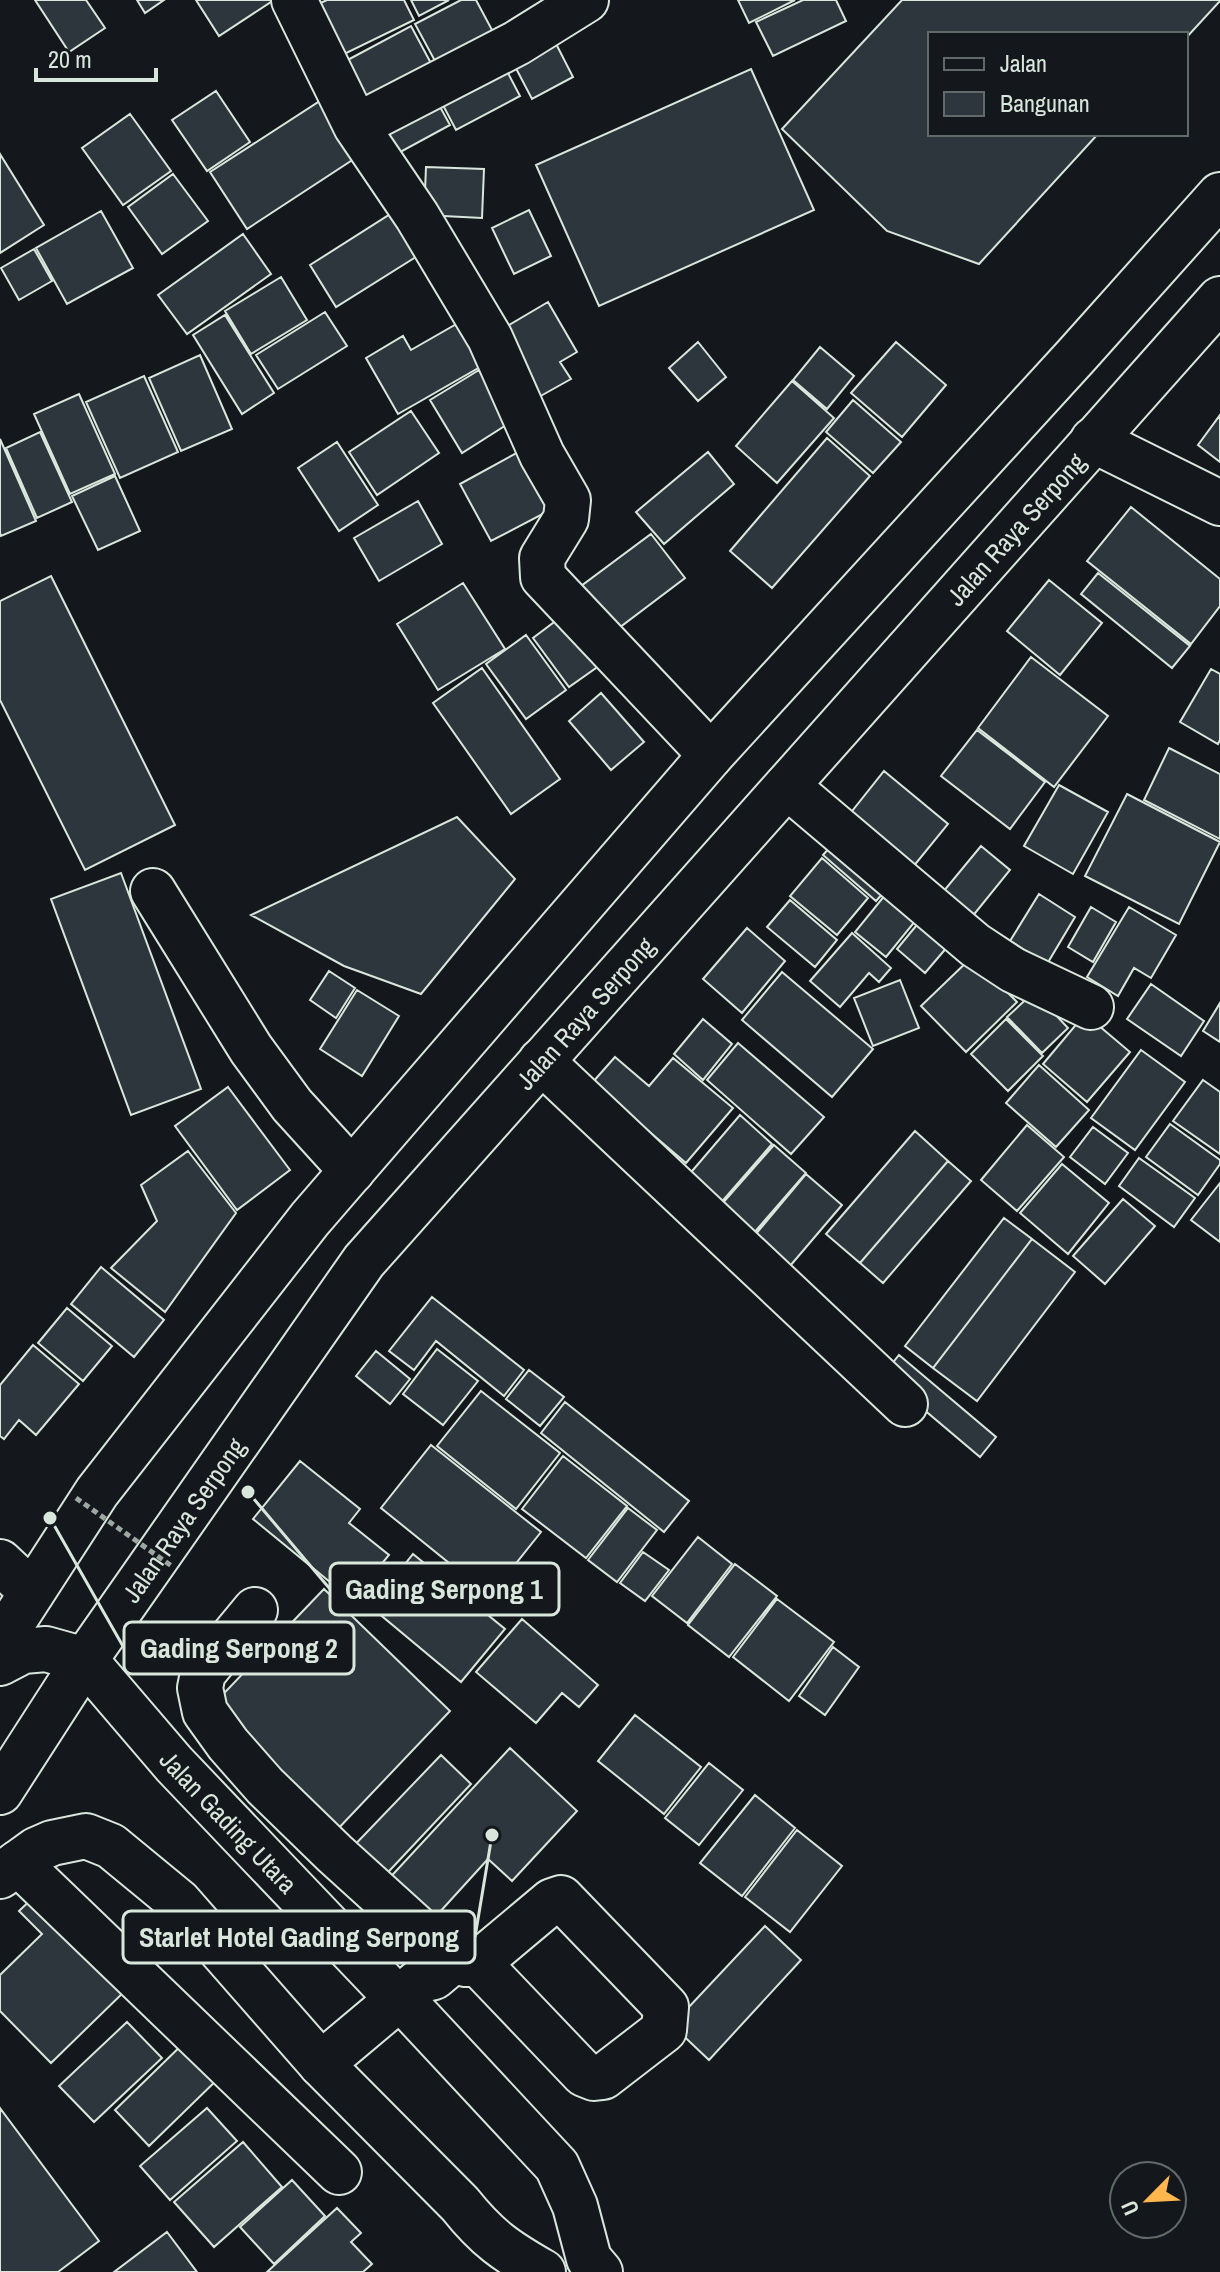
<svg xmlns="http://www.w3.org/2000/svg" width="1220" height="2272" font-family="'Archivo Narrow',sans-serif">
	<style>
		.building { fill: #2c363c; stroke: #d8e6dc; stroke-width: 2 }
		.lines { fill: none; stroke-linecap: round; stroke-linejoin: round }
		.minor-casing { stroke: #d8e6dc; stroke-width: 48 }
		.major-casing { stroke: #d8e6dc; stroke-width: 48 }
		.minor { stroke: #14181c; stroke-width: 44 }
		.major { stroke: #14181c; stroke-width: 44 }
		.path-bridge { stroke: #9da8a2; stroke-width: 5; stroke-dasharray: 6 4; stroke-linecap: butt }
		.labels { text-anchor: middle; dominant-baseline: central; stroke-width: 6; stroke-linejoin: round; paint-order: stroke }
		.street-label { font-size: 26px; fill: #d8e6dc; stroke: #14181c }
		.leader { fill: none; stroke: #d8e6dc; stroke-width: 3 }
		.callout-dot { fill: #d8e6dc; stroke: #14181c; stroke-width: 3 }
		.callout { fill: #14181c; stroke: #d8e6dc; stroke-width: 3 }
		.callout-label { font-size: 28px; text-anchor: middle; font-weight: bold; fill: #d8e6dc }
	</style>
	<rect width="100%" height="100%" fill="#14181c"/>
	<path class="building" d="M35,0H86L105,28L69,52Z
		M137,0H164L145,13Z
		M196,0H274L219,36Z
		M327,0H404L414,20L332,60L307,9Z
		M411,0H449L419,16Z
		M461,0H476L499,43L442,74L415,24Z
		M738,0H795L749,23Z
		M803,0H836L846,21L773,56L756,22Z
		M902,0H1220V1L1186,38V34H930V134H1098L979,264L887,231L782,129Z
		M411,26L440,80L371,117L342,63Z
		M549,30L573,77L532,99L508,53Z
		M498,54L520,96L456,130L434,88Z
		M751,69L814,210L599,306L536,165Z
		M216,91L250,142L207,171L172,120Z
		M433,94L450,125L382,162L366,131Z
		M323,99L360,155L247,229L210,172Z
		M130,114L171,171L123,205L82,148Z
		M0,154L44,225L0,253Z
		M426,167L484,169L482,218L424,215Z
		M173,174L208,221L162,254L128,207Z
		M529,210L551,256L514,274L492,228Z
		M101,211L133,268L67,304L36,248Z
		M392,213L419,255L336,307L310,265Z
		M243,234L271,274L187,334L158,295Z
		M34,249L52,281L19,300L1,268Z
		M281,277L307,320L251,354L225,311Z
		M548,302L577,352L560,362L571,379L537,398L499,331Z
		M325,312L347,346L278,389L256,355Z
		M225,315L274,393L242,414L193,335Z
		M460,322L494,359L398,414L366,358L403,336L411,350Z
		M698,342L726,377L698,401L669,368Z
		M896,342L946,385L902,437L851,393Z
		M820,347L854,376L827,409L793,380Z
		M200,355L232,429L181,451L149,378Z
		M479,370L511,422L462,453L430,400Z
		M144,376L178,452L120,478L86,402Z
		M792,381L834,418L777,483L736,446Z
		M79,394L115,474L70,494L34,414Z
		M853,400L901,442L873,473L826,432Z
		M411,411L439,453L377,495L349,452Z
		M1220,415V462L1198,445Z
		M40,432L72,502L37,518L6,448Z
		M827,438L870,476L772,588L730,551Z
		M0,439L36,521L1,536L0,533Z
		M337,442L378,505L339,531L298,468Z
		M522,450L554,508L491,541L460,484Z
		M708,452L734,484L664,544L636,512Z
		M115,476L140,531L98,550L72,496Z
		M418,501L442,544L379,581L354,538Z
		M1131,507L1220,579V606L1191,644L1087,561Z
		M651,534L685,578L603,640L569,595Z
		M1098,573L1190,646L1172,668L1081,594Z
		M51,576L175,825L85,870L0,700V601Z
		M1049,580L1102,623L1060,675L1007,631Z
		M463,583L505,649L438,690L397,624Z
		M565,614L603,663L569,687L533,638Z
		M526,635L566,690L526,719L486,664Z
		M1031,657L1108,716L1054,787L978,728Z
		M482,668L560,779L511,814L433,703Z
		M1211,669L1220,674V740L1218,744L1180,722Z
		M601,693L644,742L611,770L569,721Z
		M977,730L1045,782L1010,829L941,776Z
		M1169,748L1220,774V839L1144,800Z
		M884,771L948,824L904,878L841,825Z
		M1059,785L1108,812L1073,874L1024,846Z
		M1127,794L1220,842L1179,924L1085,876Z
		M457,817L515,879L421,994L344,966L251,915Z
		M841,835L894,881L876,901L823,855Z
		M981,846L1010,870L963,928L933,904Z
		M822,858L868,898L837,935L790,896Z
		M121,873L201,1089L131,1115L51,899Z
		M890,889L921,914L886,957L855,932Z
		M1039,894L1075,917L1047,964L1010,941Z
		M790,900L837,940L815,967L767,927Z
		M1091,907L1116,922L1093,962L1068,947Z
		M1129,907L1176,935L1151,978L1134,968L1118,996L1087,977Z
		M925,915L954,939L925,973L897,949Z
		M747,928L785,961L742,1013L703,979Z
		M852,933L891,968L879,982L869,973L840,1007L810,981Z
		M972,957L1017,1002L966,1052L921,1006Z
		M329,971L355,988L336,1018L310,1000Z
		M782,972L873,1049L832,1097L742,1020Z
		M900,980L919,1028L873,1046L854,998Z
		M1151,984L1204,1021L1181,1056L1127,1019Z
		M357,990L399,1016L362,1076L320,1049Z
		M1034,992L1068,1028L1042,1053L1007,1017Z
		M1220,1003V1042L1203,1031Z
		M1085,1014L1130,1052L1087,1102L1043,1064Z
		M703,1019L732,1044L703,1080L674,1054Z
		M1006,1019L1043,1056L1008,1091L971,1054Z
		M738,1043L824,1117L791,1154L707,1080Z
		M1141,1050L1185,1082L1135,1150L1091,1118Z
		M615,1057L649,1086L673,1058L733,1108L686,1163L592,1083Z
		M1039,1065L1089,1110L1056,1147L1006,1103Z
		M1203,1080L1220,1092V1154L1173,1121Z
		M228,1087L290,1170L237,1210L175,1126Z
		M740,1115L772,1144L719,1205L687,1177Z
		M1170,1124L1220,1160V1164L1198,1195L1146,1157Z
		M1027,1125L1064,1157L1017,1211L981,1180Z
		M1093,1127L1128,1153L1105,1184L1070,1157Z
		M915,1131L948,1161L860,1263L826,1234Z
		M774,1145L806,1173L753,1234L721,1205Z
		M188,1151L236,1213L165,1312L111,1268L157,1221L141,1185Z
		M1139,1158L1195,1198L1174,1227L1119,1186Z
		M948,1161L971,1181L883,1283L860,1263Z
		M1062,1164L1109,1203L1068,1254L1020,1213Z
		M806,1174L842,1205L790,1266L755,1235Z
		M1220,1183V1242L1191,1220Z
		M1123,1199L1155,1226L1105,1284L1073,1256Z
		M1004,1218L1032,1239L933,1368L905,1346Z
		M1032,1239L1075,1272L977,1401L933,1368Z
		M101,1267L164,1320L134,1357L71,1304Z
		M432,1297L524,1370L504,1396L436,1341L414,1370L389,1351Z
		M67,1308L112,1346L83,1381L38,1343Z
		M33,1345L79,1384L36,1435L19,1420L4,1439L0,1436V1385Z
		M437,1349L478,1381L443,1425L403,1394Z
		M376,1351L410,1379L390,1404L356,1376Z
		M899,1355L996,1437L980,1457L883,1375Z
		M529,1370L564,1397L540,1426L506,1399Z
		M481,1391L560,1453L516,1509L437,1446Z
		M565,1402L689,1501L664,1532L541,1433Z
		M431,1445L541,1532L490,1596L381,1508Z
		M563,1456L627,1506L586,1558L522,1509Z
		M300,1461L360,1509L349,1523L389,1555L352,1600L253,1519Z
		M628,1508L657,1530L617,1582L588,1560Z
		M698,1537L732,1564L687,1623L652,1596Z
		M643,1552L669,1570L645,1601L620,1583Z
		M413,1554L505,1629L461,1682L371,1607Z
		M735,1564L777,1596L729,1657L688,1625Z
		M324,1589L450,1711L334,1833L207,1711Z
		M777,1599L834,1642L789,1701L733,1657Z
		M522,1619L598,1685L579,1707L562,1693L536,1723L476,1672Z
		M833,1647L859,1667L825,1715L799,1696Z
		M635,1715L701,1767L664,1814L598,1761Z
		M510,1748L577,1811L512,1881L488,1859L428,1925L384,1884Z
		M441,1755L471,1784L376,1885L345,1855Z
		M709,1763L743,1790L699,1845L665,1818Z
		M755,1795L795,1828L742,1896L700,1863Z
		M797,1830L842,1866L790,1932L745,1897Z
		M38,1893L129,1987L51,2063L0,2011V1975L42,1934L19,1911Z
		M765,1926L801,1960L709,2060L672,2025Z
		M127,2022L162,2058L94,2122L59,2086Z
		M190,2037L224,2073L149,2146L115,2110Z
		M0,2108L99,2241L58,2272H0Z
		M207,2108L237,2141L170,2200L140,2166Z
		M243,2142L282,2187L214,2247L174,2202Z
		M292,2180L325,2216L274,2264L240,2227Z
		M337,2208L361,2233L351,2242L372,2264L363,2272H267Z
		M167,2232L197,2272H114Z"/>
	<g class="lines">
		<g class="minor-casing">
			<path id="minor" d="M294,0L356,126L417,216L490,338L542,455L568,500L566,519L542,558L543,577L711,755
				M356,126L517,43L586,0
				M1093,440L1220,503
				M787,786L975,945L1013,970L1091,1007
				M153,891L251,1049L292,1105L352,1171
				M541,1061L905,1404
				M0,1562L32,1592
				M255,1610L203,1673L200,1688L205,1712L228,1744L265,1786L335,1854L453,1961
				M18,1863L339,2172
				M321,2064L421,1980L434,1977L453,1961L466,1964L478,1963L552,1901L561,1898L666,2007L664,2030L603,2077L594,2078L584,2074L478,1963"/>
		</g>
		<g class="major-casing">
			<g id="major">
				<path d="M0,1642L97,1492L310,1219L711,755L1076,356L1220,195"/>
				<path id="s1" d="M0,1663L23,1651L46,1649L85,1660L174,1764L399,2000L408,2006L557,2166L575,2206L589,2259L600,2272"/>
				<path id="s2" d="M0,1792L85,1660L364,1261L1220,299"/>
				<path d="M0,1876L36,1850L52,1843L86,1836L111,1846L179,1902L321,2064L460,2204C487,2238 506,2251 543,2272"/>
			</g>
		</g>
		<use href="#minor" class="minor"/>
		<use href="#major" class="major"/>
		<path class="path-bridge" d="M76,1498L173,1567"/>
	</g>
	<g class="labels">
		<g class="street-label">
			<text stroke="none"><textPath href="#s2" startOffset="1624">Jalan Raya Serpong</textPath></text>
			<text stroke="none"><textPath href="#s2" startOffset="976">Jalan Raya Serpong</textPath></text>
			<text stroke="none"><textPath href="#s2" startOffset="328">Jalan Raya Serpong</textPath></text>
			<text stroke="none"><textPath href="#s1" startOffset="306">Jalan Gading Utara</textPath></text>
		</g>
	</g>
	<path class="leader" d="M248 1492L330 1589M50 1518L124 1648M492 1835L475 1937"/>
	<g class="callout-dot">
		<circle cx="248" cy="1492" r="8"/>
		<circle cx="50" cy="1518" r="8"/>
		<circle cx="492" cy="1835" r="8"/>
	</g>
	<g class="callout">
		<rect x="330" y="1563" width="229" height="52" rx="8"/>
		<rect x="124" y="1622" width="230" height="52" rx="8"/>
		<rect x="123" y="1911" width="352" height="52" rx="8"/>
	</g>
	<g class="callout-label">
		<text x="444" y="1599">Gading Serpong 1</text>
		<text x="239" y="1658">Gading Serpong 2</text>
		<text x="299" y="1947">Starlet Hotel Gading Serpong</text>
	</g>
	<rect x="928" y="32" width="260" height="104" fill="#14181c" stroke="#626a69" stroke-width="2"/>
	<rect x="944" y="58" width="40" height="12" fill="#14181c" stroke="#626a69" stroke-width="2"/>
	<text x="1000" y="72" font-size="24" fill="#d8e6dc">Jalan</text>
	<rect x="944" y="92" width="40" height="24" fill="#2c363c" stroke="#626a69" stroke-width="2"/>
	<text x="1000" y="112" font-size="24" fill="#d8e6dc">Bangunan</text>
	<g transform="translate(1148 2200) rotate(246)"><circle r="38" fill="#14181c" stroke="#626a69" stroke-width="2"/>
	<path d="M0-6L14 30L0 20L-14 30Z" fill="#ffb74d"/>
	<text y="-12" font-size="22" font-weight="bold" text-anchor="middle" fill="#d8e6dc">U</text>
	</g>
	<path d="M36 68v12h120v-12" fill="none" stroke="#d8e6dc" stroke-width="4"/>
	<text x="48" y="68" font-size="24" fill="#d8e6dc" stroke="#14181c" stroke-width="6" paint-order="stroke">20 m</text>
</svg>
